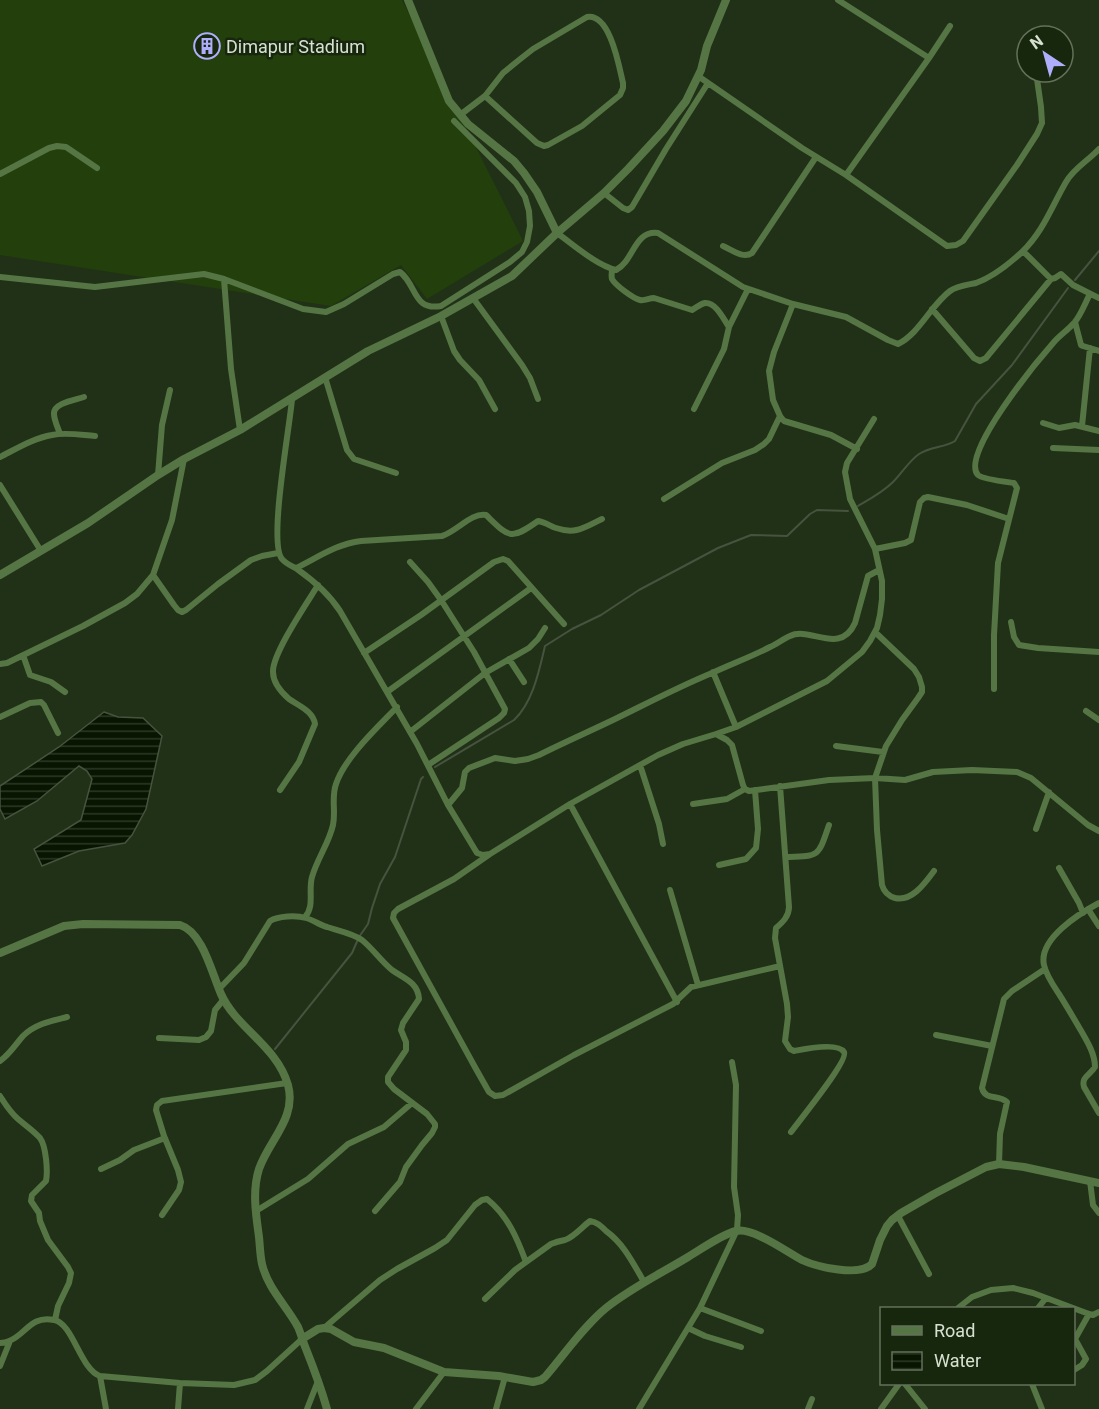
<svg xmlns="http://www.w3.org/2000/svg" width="1099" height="1409" font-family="Roboto,sans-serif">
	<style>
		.grass { fill: #223f0c }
		.water { fill: url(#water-rules); stroke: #46533f; stroke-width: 1.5 }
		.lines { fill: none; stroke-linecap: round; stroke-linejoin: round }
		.stream { stroke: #46533f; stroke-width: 2 }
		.minor { stroke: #567544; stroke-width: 6 }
		.tertiary { stroke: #567544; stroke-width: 8 }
		.labels { text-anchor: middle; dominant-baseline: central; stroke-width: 5; stroke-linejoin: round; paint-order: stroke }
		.poi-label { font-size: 18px; fill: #d7e1d1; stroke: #17270d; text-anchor: start }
	</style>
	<defs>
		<pattern id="water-rules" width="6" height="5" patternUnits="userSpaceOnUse" patternTransform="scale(1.5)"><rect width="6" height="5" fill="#081601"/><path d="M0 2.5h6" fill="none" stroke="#2b3825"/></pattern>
	</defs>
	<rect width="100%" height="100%" fill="#213117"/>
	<path class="grass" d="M0,0H402L523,241L427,299L401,265L331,306L0,255Z"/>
	<path class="water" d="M104,712L118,717L143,718L162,736L146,809L132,835L125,843L79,851L42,866L34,849L81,820L92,779L87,771L79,766L37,801L5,819L0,809V786L59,747Z"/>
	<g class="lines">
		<path class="stream" d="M1075,280L1099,251
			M858,506C870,499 883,492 893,482C902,473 909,461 919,454C931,446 944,448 955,441L976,404L1012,365L1068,288
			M435,767L514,720C533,702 539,671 545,646L572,629L601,615L639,590L718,548L751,535L787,536L810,514L817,510L848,511
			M275,1049L352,953L359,937L368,924L372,908L380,884L395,857L421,779L423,777"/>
		<path class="minor" d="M838,0L929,58
			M698,76L802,148L846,175L947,246L956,245L963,241L1017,165L1037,134L1042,123L1041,107L1036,72
			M460,115L485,96L503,73L519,60L533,49L587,17C610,13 619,66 623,83V88L620,95L582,126L548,145L544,146L537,143L485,96
			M0,174L49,148L57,146L66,147L97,168
			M846,175L929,58L950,26
			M604,193L623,208L628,210L632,207L666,149L708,83
			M557,233C574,245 596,265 616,270C634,261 634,230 658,233L743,287L793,304L846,317L888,340L898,344C919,334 931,305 950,291C957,286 967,285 976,283C993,277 1009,264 1022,252C1043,232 1052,206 1066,182C1074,168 1088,161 1099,149
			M723,246C732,250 743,259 752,253L816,157
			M1023,251L1051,279L1055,278L1061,274L1073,285L1099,298
			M612,269C612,273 611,276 612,279C615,285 634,299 640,300C645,301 649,298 654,298L692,310C696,308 700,304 705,303C716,302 724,320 729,327L748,289
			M0,277L95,287L204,274L224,279L303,309L326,312L344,304L393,274L400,272C417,285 413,311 441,306L510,262L522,252L527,242L530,226L529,211L525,197L516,183L454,121
			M224,279L231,369L240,430
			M473,298L522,365L530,378L538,399
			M793,304L774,352L769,371L773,400L780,416L784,421L831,435L857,449
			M932,309L974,358L980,361L986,358L1051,279
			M441,316L454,351L460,360L479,380L495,409
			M1075,322L1081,345L1083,346L1099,351
			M325,377L347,450L354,459L396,473
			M292,399C290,426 268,543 282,559C286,564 292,566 297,569C314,581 329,594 340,611L417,744L448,805L477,853L483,855L490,854L570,804L658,755L683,744L716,734L727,740L732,745L743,785L745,789L749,791L829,780L875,778L905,780L933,772L972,770L1017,772L1031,778L1088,825L1099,831
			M694,409L724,349L729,327
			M1043,423L1059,428L1075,425L1099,431
			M1082,426L1090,348
			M60,434C58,428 54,420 54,414C53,403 75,400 84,397
			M1053,448L1099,450
			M0,457C16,449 34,438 52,435C66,432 81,435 95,436
			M158,475L162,425L170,390
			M0,485L41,551
			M664,499L722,463L755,450L764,444L769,439L780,416
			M875,549L905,543L911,540L920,502L924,498L928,497L967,505L1009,519
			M410,562L428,582L441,600L474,652L505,709L504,713L499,718L428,765
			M296,568C317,558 336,544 361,541L442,536C456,532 472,512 486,515C509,537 510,541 538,521C545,522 550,526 556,528C576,535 585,527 602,519
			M153,575L174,605L178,610L182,612L186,610L218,584L251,560L262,556L278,553
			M1011,622L1014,637L1019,645L1038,648L1099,652
			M875,632L914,669L919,677L922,687V692L918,698L902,720L886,746L875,778L877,830L882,885C884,892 888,896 895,898C912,902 925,883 934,871
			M364,653L421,615L494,562L503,559L508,561L564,624
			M23,655L30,675L51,682L65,692
			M509,659L524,682
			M0,664L7,663L83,626L125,603L137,594L153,575L172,520L184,459
			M713,672L736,727
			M994,689V635L998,563L1017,488L1014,483C1007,482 982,479 978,475C959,455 1039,359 1054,342C1060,335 1068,330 1074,323C1081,315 1085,303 1090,294
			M387,692L531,588
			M1086,711L1099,720
			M0,717L30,703L41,702L44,705L58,733
			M410,732L485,673L529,648L538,639L545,628
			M716,734L736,727L827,681L862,652L870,641L877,628L880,615L882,599V581L875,549L850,499L845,472L847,463L874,419
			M836,746L883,752
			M640,765L659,824L663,844
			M780,786L789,907C789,916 783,922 776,928L775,938L787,1004L788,1017L785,1041L790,1049L794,1051C804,1049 838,1042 844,1052C849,1060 799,1121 791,1132
			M280,790L299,762L315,724C313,711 299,706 289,699C281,692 273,683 273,672C272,654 307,603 318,585
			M570,804L677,1002
			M693,804L727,799L745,789
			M448,805L462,788L465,772L469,768L495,758L515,761L528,759L539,755C563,743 588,732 613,720C646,704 678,687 712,673C731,664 751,657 770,647C777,644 783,639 790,636C810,626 840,656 855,623L868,576L879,570
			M1036,829L1049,792
			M490,854L454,879L398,909L394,913L393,918L476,1069L489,1092L495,1096L503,1095L574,1055L673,1004L691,987L780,966
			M786,857C820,856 818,857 829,825
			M719,865L746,859L756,848L758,829L755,790
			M1059,868L1079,903L1083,913
			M670,890L698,985
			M1099,903C1080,913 1038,939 1044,965C1046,975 1053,985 1059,994C1066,1005 1073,1017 1080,1029C1087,1041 1095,1054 1095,1067C1090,1075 1081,1077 1084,1087L1099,1113
			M1088,909L1099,926
			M305,917C315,906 308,891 312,877C317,859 329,843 333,825C336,811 331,798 336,784C345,757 378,727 397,707
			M219,989L244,963L270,921C278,916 296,915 306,918C313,920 320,925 327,927C339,931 352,933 362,940C373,949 381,961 392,970C403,978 418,982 419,999L403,1023L401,1030L406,1042V1050L388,1077V1082L394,1089L427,1114L435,1124V1127L432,1133L422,1145L406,1167L400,1182L375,1211
			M936,1035L992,1046
			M159,1038L199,1040L206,1037L211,1031L215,1010L224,999
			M0,1061C10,1054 15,1045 23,1036C35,1024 51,1021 67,1017
			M0,1096C5,1104 10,1112 18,1119C25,1125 34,1131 40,1138C46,1146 48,1171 46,1181L32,1195L31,1201L39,1213L40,1221L48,1240L68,1267L71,1273L69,1283L58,1306L55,1320
			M999,1164L1000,1134L1007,1102C999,1094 985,1101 982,1088L1004,999L1012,991L1045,969
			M101,1169L120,1160L134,1150L165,1138
			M1090,1181L1093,1205L1099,1213
			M256,1211L308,1179L348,1144L384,1127L412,1103
			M162,1215L179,1190L181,1182L178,1170L164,1136L156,1110L157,1105L162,1101L287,1083
			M898,1216L929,1274
			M485,1299L515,1270L551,1244C556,1242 560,1241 565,1240C574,1237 582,1227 590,1221C597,1222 601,1226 606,1231C624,1244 633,1263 644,1282
			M700,1308L761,1331
			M958,1308L972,1297L991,1290L1013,1288L1033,1293L1089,1314L1093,1315L1099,1312
			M1038,1308L1046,1298
			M324,1328L380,1280L397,1269L435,1248L447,1240L475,1205L482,1200L487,1199C508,1216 517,1238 526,1262
			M688,1328L705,1336L741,1347
			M0,1343C3,1343 6,1343 9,1341C26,1335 30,1315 54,1320C73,1323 80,1369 100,1376L180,1383L234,1385L255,1380L267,1371L302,1339
			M0,1366L10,1341
			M1074,1370L1082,1365L1086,1359L1075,1339L1089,1314
			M100,1376L106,1409
			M905,1384L925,1409
			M1032,1384L1042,1409
			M178,1409L180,1383
			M307,1409L318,1381
			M416,1409L444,1372
			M496,1409L505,1377
			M639,1409L700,1308L737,1230L738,1215L734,1187L736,1085L732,1062
			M808,1409L812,1399
			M881,1409L899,1384"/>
		<path class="tertiary" d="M408,0L449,101L468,124L514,161L524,173L537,192L557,233
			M0,575L88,523L158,475L184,459L240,430L368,351L441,316L512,276L557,233L604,193L628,169L663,131L686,101L701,70L707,46L726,0
			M0,953L64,926L83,924L180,925C203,932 212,974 221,994C236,1028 277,1046 288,1085C297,1118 269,1140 259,1169C252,1191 256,1215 259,1237C260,1246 260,1255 262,1264C268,1289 286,1305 298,1327C301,1334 303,1342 306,1349C314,1369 321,1388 327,1409
			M302,1339L318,1329L324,1328L331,1329L354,1342L384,1348L444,1372L499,1376L533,1382L541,1380L545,1377C564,1355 583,1327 606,1308C631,1288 660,1274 688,1257C700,1250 722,1234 736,1231C753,1227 787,1252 802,1260C817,1267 860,1277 872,1264L880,1240L887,1226L892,1220L901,1213L934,1194L986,1167L999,1164L1024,1167L1099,1183"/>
	</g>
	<defs>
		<g id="building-ring" transform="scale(1.35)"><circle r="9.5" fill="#17270d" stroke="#afaefa" stroke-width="1.5"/><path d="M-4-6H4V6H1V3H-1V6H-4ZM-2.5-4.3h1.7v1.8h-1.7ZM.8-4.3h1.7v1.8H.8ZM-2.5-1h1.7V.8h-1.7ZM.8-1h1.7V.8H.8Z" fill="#afaefa"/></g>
	</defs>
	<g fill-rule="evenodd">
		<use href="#building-ring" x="207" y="46"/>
	</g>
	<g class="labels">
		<g class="poi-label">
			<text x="226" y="46">Dimapur Stadium</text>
		</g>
	</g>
	<rect x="880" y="1307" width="195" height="78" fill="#17270d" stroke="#64715b" stroke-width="1.5"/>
	<rect x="892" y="1326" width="30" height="9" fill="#567544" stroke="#64715b" stroke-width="1.5"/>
	<text x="934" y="1337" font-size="18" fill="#d7e1d1">Road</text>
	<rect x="892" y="1352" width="30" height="18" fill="url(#water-rules)" stroke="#64715b" stroke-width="1.5"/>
	<text x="934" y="1367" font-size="18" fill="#d7e1d1">Water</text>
	<g transform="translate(1045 54) rotate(324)"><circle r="28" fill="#17270d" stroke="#64715b" stroke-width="1.5"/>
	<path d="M0-4.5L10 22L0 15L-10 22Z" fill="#afaefa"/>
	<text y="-9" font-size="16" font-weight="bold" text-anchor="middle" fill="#d7e1d1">N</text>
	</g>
</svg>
